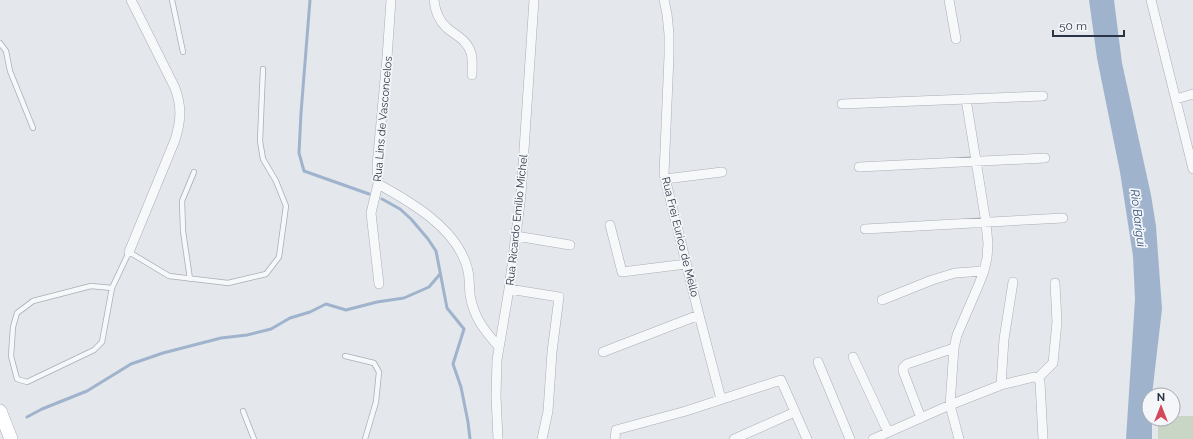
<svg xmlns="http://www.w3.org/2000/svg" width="1193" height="439" font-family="Raleway,sans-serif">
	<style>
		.green { fill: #c9d6c5 }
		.water { fill: #9fb4cc }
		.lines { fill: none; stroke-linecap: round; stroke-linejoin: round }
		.stream { stroke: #9fb4cc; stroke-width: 3 }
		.service-casing { stroke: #a9aeb7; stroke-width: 6 }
		.minor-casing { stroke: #a9aeb7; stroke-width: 10 }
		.secondary-casing { stroke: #a9aeb7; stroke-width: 14 }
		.service { stroke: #f7f8fa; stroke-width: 4.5 }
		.minor { stroke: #f7f8fa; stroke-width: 9 }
		.secondary { stroke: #fff; stroke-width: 13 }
		.labels { text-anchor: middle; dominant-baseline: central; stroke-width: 3.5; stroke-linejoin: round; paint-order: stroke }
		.street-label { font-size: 11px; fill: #2b3445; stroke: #f4f6f9 }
		.water-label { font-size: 12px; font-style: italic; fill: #34527a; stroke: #f4f6f9 }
	</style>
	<rect width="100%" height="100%" fill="#e4e7ec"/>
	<path class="green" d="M1173,416H1193V439H1158V419H1173Z"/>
	<path class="water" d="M1089,0H1114L1122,63L1151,195L1156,226L1162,309L1152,395H1149V419H1152V439H1126L1135,299L1133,256L1120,172L1097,58Z"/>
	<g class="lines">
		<path class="stream" d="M310,0L301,113L299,153L304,171L369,194
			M382,199L400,209L411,219L428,239L436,251L447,308L464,329L453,364L461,387L468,422L470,439
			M27,417L42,409L87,391L131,364L163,353L221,338L247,335L271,329L290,318L310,312L326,304L346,310L377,302L404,298L429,287L440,274"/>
		<g class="service-casing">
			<path id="service" d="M172,0L183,52
				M0,43L6,51L10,71L33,128
				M190,279L183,231L182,201L194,172
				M112,288L91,286L33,301L17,313L13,327L11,356L17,379L27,382L94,350L102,342L112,288L129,252L169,276L228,283L266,274L279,257L286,206L276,181L263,159L260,141L263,69
				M345,356L374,363L379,372L376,402L365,439
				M243,411L254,439"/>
		</g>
		<g class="minor-casing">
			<path id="minor" d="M434,0C435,10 439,21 447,28C457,36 467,40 471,53C473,60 472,68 472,75
				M664,0L667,14L669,34V56L664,174L699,315L721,399
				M949,0L956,39
				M1151,0L1193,169
				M1176,99L1193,94
				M842,104L1043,96
				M859,167L1045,158
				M665,179L722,172
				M378,184C411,202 456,228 467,267C470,276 469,286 470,295C474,318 484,330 499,347
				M610,225L622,272L686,264
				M865,229L1063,218
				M516,236L570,245
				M129,252L175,140C181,121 182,107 175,88L131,0
				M379,284L371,213L378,184L377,166L387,58L391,0
				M509,289L559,297L552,352L548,411L542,439
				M882,300L932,280L955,273L984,271
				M603,352L699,315
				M853,357L888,432
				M818,362L850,439
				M1038,378L1053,363L1057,322L1055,283
				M1001,385L1004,339L1013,282
				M921,418L903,371V368L907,364L954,348
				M498,439L496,396L497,360L509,289L521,195L534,0
				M615,439L616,430L686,411L781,380L807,439
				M734,439L795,412
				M873,439L950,405L1001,385L1034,377L1038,378L1040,382L1043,439
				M959,439L950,405L954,348L957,335L979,284L984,271L987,258L988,244L986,223L966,99"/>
		</g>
		<g class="secondary-casing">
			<path id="secondary" d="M0,411L11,439"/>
		</g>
		<use href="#service" class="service"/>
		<use href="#minor" class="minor"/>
		<use href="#secondary" class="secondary"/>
	</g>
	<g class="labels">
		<g class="street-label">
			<text transform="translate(383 119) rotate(-85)">Rua Lins de Vasconcelos</text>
			<text transform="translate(517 220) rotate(-84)">Rua Ricardo Emílio Michel</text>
			<text transform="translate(680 237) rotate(76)">Rua Frei Eurico de Mello</text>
		</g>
		<g class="water-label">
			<text transform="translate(1138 218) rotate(83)">Rio Barigui</text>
		</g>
	</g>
	<g transform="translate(1161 407)"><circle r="19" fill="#f4f6f9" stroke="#a4a8b1"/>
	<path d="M0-3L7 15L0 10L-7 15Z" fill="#d1495b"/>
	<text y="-6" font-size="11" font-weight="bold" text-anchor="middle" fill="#2b3445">N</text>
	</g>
	<path d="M1053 30v6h71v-6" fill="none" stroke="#2b3445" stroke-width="2"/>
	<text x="1059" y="30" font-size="12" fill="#2b3445" stroke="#f4f6f9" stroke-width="3" paint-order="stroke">50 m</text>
</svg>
